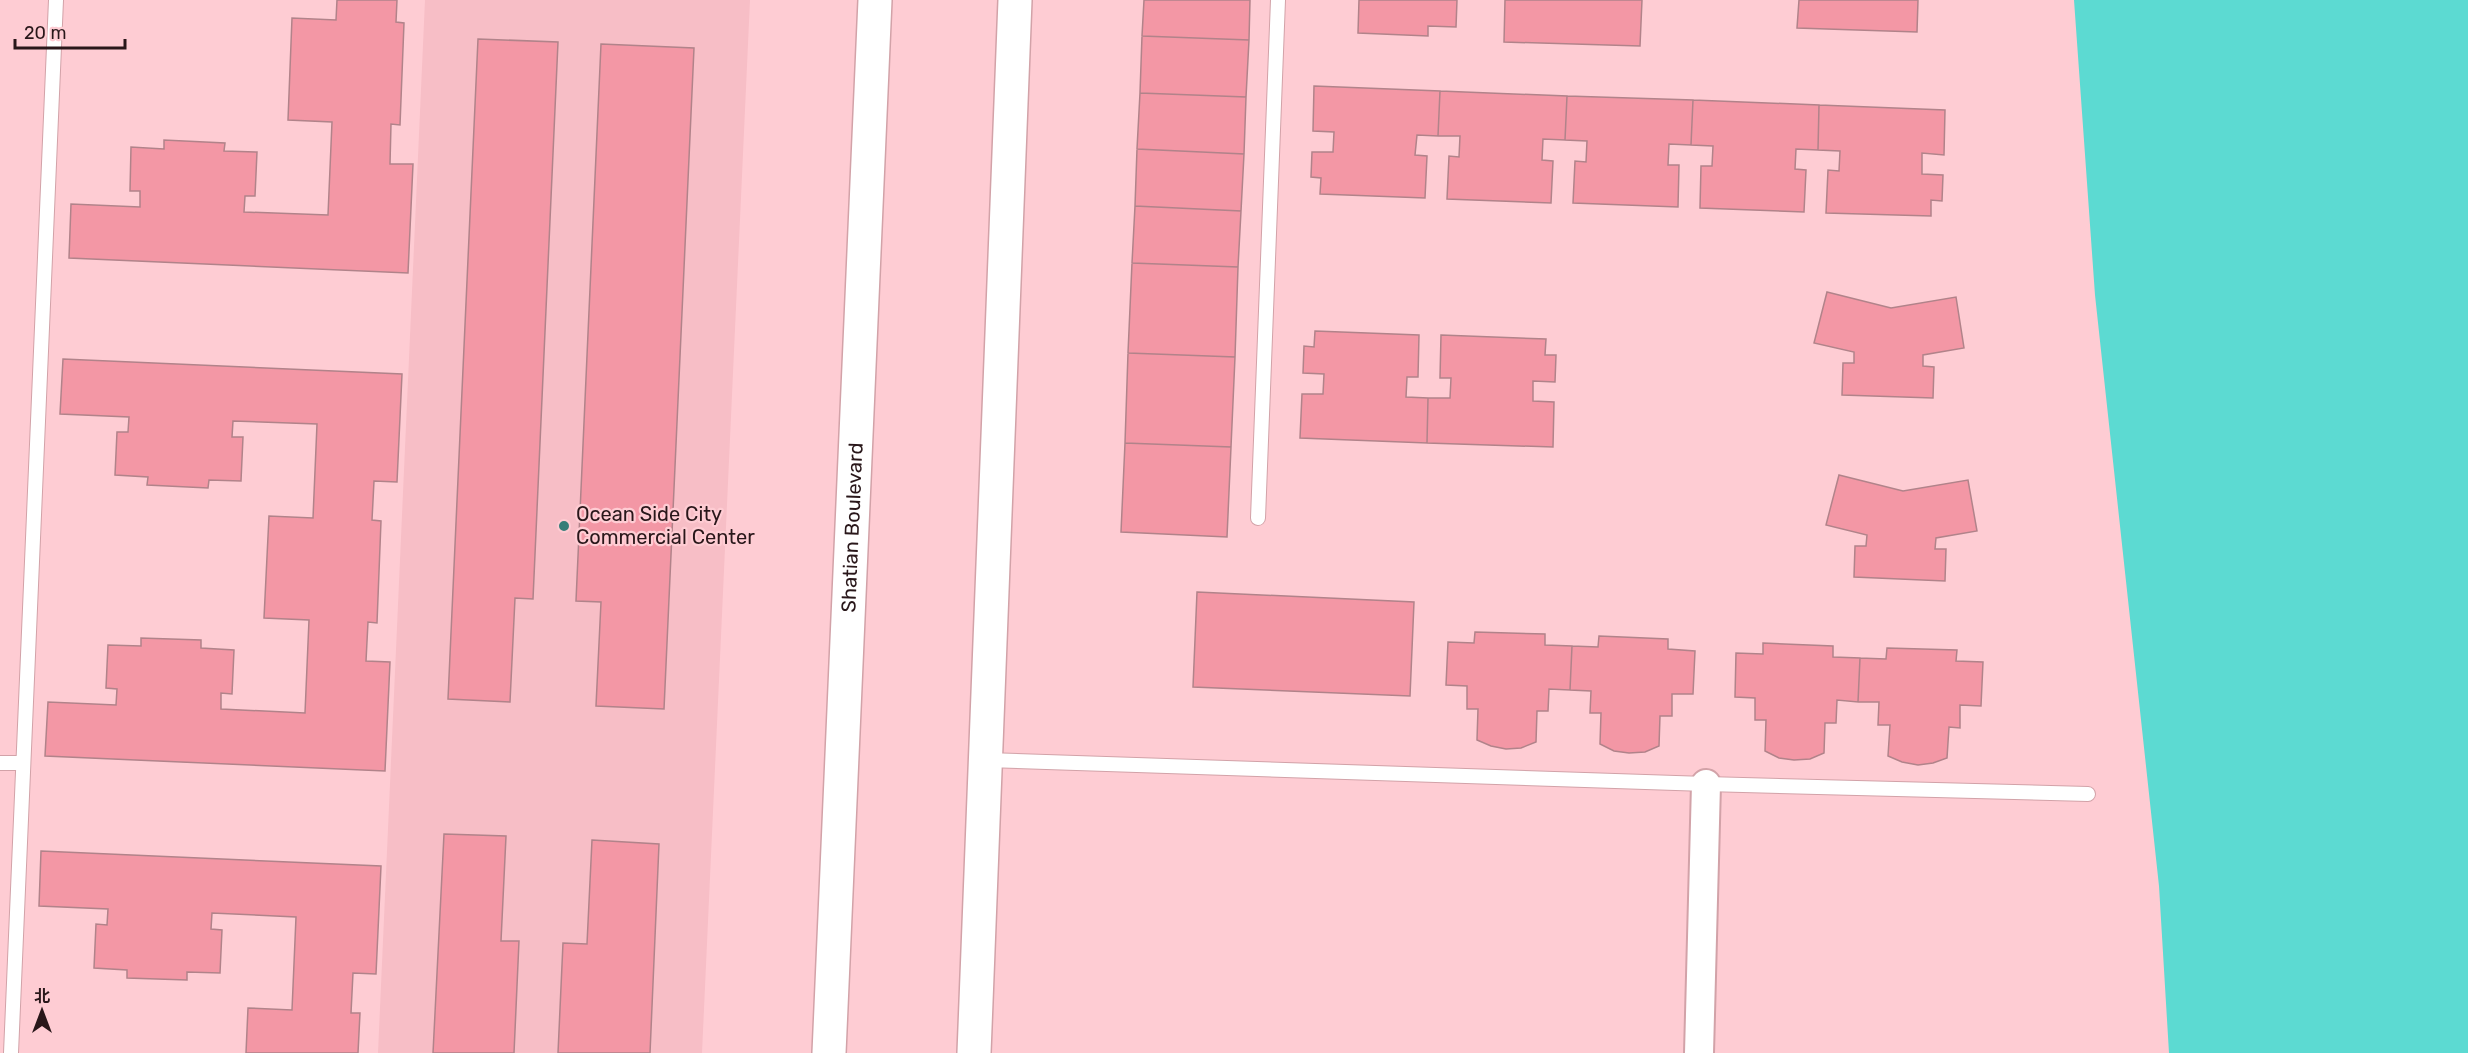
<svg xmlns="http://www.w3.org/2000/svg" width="2468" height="1053" font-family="Rubik,'Noto Sans SC',sans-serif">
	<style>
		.built { fill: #f7bec6 }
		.water { fill: #5cdad2 }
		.building { fill: #f397a5; stroke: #b1838a; stroke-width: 1.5 }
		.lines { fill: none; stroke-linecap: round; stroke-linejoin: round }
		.lane-casing { stroke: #d2a2a8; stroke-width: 16 }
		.street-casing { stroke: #d2a2a8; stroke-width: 32 }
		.primary-casing { stroke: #d2a2a8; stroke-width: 36 }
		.lane { stroke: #fff; stroke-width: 14 }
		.street { stroke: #fff; stroke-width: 28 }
		.primary { stroke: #fff; stroke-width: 33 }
		.poi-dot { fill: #357d78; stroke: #feccd3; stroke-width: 2 }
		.labels { text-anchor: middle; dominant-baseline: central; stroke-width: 4.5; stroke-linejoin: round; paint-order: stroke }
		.poi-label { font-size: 20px; fill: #29171a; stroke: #feccd3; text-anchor: start }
		.street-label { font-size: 20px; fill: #29171a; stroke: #feccd3 }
	</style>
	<rect width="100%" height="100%" fill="#feccd3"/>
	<path class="built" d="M425,0H750L702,1053H378Z"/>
	<path class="water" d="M2074,0H2468V1053H2169L2159,886L2095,295Z"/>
	<path class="building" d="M337,0H397L396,22L404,23L400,125L391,124L390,164H413L408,273L69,258L71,204L140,207V191H130L131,147L164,149V140L225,143L224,151L257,152L255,196H245L244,212L328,215L332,122L288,120L292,18L336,20Z
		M1144,0H1250L1249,40L1142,36Z
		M1359,0H1457L1456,27L1428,26V36L1358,33Z
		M1505,0H1642L1640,46L1504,42Z
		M1799,0H1918L1917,32L1797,28Z
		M1142,36L1249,40L1246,97L1140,93Z
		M478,39L558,42L533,599L515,598L510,702L448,699Z
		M601,44L694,48L664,709L596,706L601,602L576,601Z
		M1314,86L1440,91L1438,136L1417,135L1415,155L1427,156L1425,198L1320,194L1321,178L1311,177L1312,152H1333L1334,132L1313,131Z
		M1440,91L1567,96L1565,140L1543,139L1542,160L1553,161L1551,203L1447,199L1449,156L1459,157L1460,136H1438Z
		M1140,93L1246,97L1244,154L1137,149Z
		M1567,96L1693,100L1691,145L1669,144L1668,165H1679L1678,207L1573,203L1575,161L1586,162L1587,141L1565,140Z
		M1693,100L1819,105L1818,150L1796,149L1795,169L1806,170L1804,212L1700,208L1701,166H1712L1713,146L1691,145Z
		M1819,105L1945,110L1944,155L1922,153V174L1943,175L1942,201L1931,200V216L1826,213L1828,170L1839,171L1840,151L1818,150Z
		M1137,149L1244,154L1241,211L1135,206Z
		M1135,206L1241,211L1238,267L1132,263Z
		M1132,263L1238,267L1235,357L1128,353Z
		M1827,292L1891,308L1956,297L1964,348L1923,355V366L1934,367L1933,398L1842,395L1843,363H1854V352L1814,343Z
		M1315,331L1419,335L1418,377H1407L1406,397L1428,398L1427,443L1300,438L1302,394H1323L1324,374L1303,373L1304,346L1314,347Z
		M1441,335L1546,339L1545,355H1556L1555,382L1533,381V401L1554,402L1553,447L1427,443L1428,398H1450L1451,378H1440Z
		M1128,353L1235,357L1231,447L1125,443Z
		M63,359L402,374L397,482L374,481L372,520L381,521L377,623L368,622L366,661L390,662L385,771L45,756L48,702L116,705L117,689L106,688L108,645L141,646V638L201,640V648L234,650L232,694L221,693V709L305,713L309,620L264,618L269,516L313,518L317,424L233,421L232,437H243L241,481L209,480L208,488L147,485L148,477L115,475L117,432H128L129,417L60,414Z
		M1125,443L1231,447L1227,537L1121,532Z
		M1839,475L1903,491L1968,480L1977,531L1936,538L1935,549H1946L1945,581L1854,577L1855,546H1866L1867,535L1826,525Z
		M1197,592L1414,602L1410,696L1193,687Z
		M1475,632L1545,634V645L1572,646L1570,690L1549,689L1548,711H1537L1536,742L1521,748L1506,749L1491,746L1477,740L1478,709H1467V686L1446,685L1448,642L1474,643Z
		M1599,636L1668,639V649L1695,651L1693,694H1672V716H1660L1659,746L1645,752L1629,753L1614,751L1600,744L1601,713H1590L1591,691L1570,690L1572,646L1598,647Z
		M1763,643L1833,646V657L1860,658L1858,702L1837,700L1836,723H1825L1824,753L1810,759L1794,760L1779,758L1765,751L1766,720H1755V698L1735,697L1736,653L1763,654Z
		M1887,648L1957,650L1956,661L1983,662L1981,706L1960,705V728L1949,727L1947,758L1933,763L1918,765L1902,762L1888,756L1890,725H1878L1879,702H1858L1860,658L1886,659Z
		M444,834L506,836L501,941H519L514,1053H433Z
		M592,840L659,844L650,1053H558L563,943L587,944Z
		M41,851L381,866L376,974L353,973L351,1013H360L358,1053H246L248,1008L292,1010L296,917L212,913L211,929L222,930L220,973L187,972V980L127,978V970L94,968L96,924L107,925L108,909L39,906Z"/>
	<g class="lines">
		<g class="lane-casing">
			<path id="lane" d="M1258,518L1278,0
				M986,760L1706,784L2088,794
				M0,763H23
				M11,1053L56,0"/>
		</g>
		<g class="street-casing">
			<path id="street" d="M1699,1053L1706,784"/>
		</g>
		<g class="primary-casing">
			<g id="primary">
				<path id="s1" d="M829,1053L875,0"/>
				<path d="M974,1053L1015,0"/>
			</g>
		</g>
		<use href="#lane" class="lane"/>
		<use href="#street" class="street"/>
		<use href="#primary" class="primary"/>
	</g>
	<circle class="poi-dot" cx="564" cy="526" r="6"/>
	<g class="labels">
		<g class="poi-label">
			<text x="576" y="514">Ocean Side City<tspan x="576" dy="23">Commercial Center</tspan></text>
		</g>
		<g class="street-label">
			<text stroke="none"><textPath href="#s1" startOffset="526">Shatian Boulevard</textPath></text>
		</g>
	</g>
	<g transform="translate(42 1011)" stroke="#feccd3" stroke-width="4.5" paint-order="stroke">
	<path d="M0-4.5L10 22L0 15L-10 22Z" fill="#29171a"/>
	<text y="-9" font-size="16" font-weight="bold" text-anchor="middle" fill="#29171a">北</text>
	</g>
	<path d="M15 39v9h110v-9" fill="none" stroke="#29171a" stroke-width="3"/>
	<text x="24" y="39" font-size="18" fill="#29171a" stroke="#feccd3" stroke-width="4.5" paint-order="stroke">20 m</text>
</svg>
